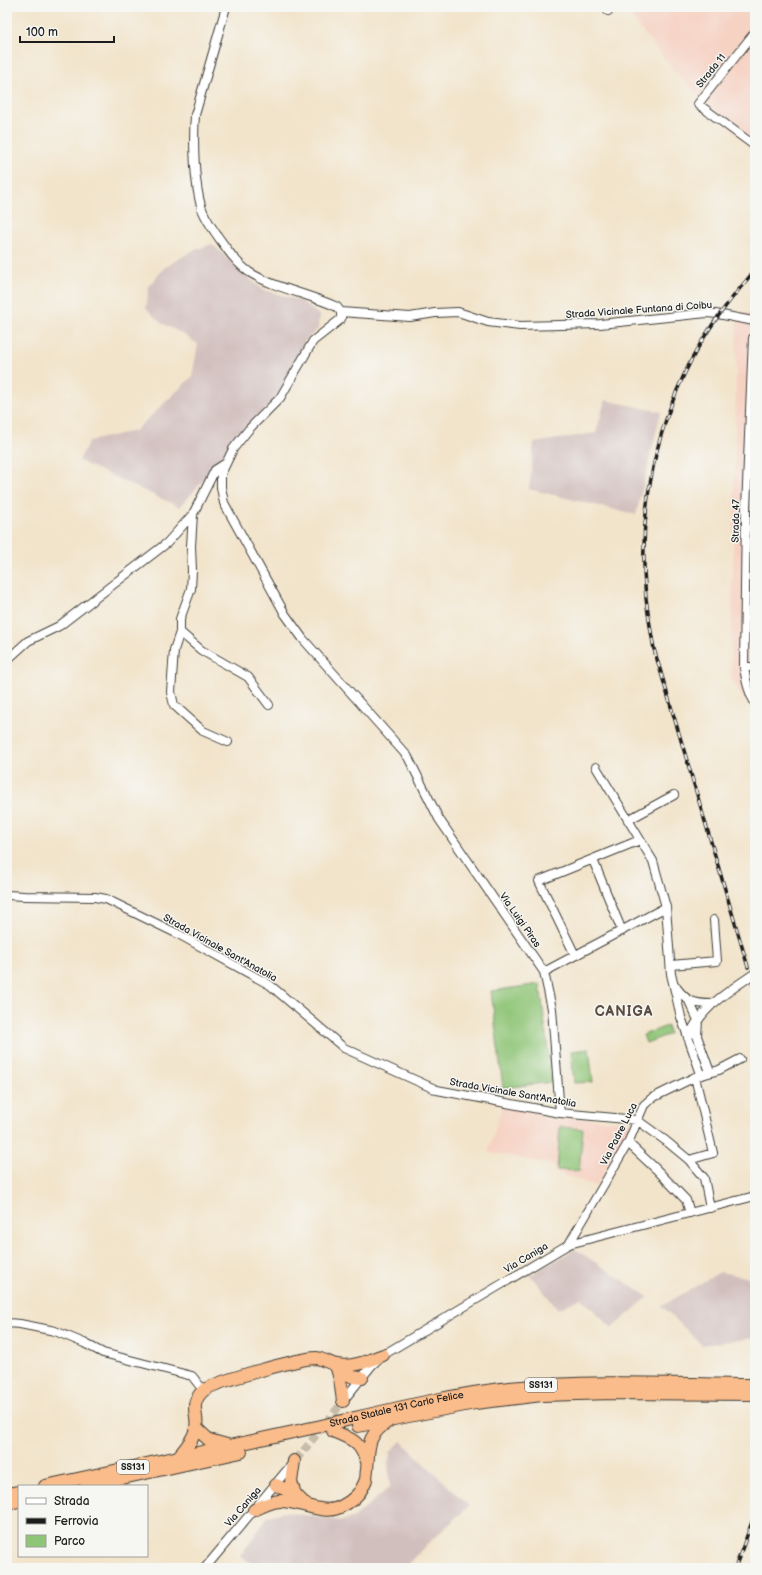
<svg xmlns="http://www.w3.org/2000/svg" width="762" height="1575" font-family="'Balsamiq Sans',sans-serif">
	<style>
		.built { fill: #f6d2c3 }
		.industrial { fill: #d1bfbd }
		.green { fill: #8fc577; stroke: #56704a }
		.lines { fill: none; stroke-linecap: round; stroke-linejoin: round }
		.minor-tunnel { stroke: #c7bca8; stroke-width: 8; stroke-dasharray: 8 4; stroke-linecap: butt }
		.minor-casing { stroke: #3c3a36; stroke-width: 10 }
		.highway-casing { stroke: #3c3a36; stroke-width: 14 }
		.minor { stroke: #fff; stroke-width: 8 }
		.highway { stroke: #f9bc8a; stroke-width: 12 }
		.rail-casing { stroke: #1c1c1c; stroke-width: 3.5 }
		.rail { stroke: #f6f6f2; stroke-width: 2; stroke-dasharray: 6; stroke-linecap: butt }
		.labels { text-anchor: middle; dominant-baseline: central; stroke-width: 3; stroke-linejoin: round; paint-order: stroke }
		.shield { fill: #f6f6f2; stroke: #5d5d5c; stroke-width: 1 }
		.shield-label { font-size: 9px; font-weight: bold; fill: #1c1c1c }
		.street-label { font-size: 10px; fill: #1c1c1c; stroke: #f6f6f2 }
		.district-label { font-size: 14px; font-weight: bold; letter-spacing: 1px; fill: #5b4c43; stroke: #f6f6f2 }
	</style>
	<rect width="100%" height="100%" fill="#f6f6f2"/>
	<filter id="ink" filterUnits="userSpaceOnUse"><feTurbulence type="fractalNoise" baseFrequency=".025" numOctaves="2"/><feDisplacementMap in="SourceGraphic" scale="8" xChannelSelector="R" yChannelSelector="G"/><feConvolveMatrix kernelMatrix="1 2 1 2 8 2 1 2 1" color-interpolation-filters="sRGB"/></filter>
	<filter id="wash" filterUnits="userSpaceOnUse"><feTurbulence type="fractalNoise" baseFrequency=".012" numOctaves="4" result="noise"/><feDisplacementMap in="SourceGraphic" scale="16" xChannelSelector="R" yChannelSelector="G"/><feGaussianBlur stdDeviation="0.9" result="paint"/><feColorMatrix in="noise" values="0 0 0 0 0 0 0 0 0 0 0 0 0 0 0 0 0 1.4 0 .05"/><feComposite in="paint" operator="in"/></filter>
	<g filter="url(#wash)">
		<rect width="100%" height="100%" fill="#f2e4cb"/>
		<path class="built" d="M623,7H755V153L674,70Z
			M755,312V715L731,679L737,313Z
			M502,1107L540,1112L543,1118L558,1120L559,1116L633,1123L596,1186L555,1172V1165L488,1152Z"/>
		<path class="industrial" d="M212,244L263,290L301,301L319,315L318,329L305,341L289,374L275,398L180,507L79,461L89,441L135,431L192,377L198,344L181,333L161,323L146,308L149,286L164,268L192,251Z
			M605,400L661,412L636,515L529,489L534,443L596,433Z
			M575,1249L648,1297L612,1328L581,1298L558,1309L530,1275Z
			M720,1272L755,1279V1338L702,1345L662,1306Z
			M401,1441L469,1506L423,1548L406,1568H259L240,1556L268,1516L285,1512L342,1521L354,1517L390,1487L388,1464L391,1451Z"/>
		<path class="green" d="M540,984L552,1082L503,1088L491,991Z
			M667,1026L670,1034L646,1043L643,1035Z
			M589,1049L593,1082L574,1083L571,1051Z
			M560,1127L583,1129L579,1171L557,1170Z"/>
	</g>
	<g filter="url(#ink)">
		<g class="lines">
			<path class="minor-tunnel" d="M296,1460L342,1403"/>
			<g class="minor-casing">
				<path id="minor" d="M226,7L195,115C193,140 194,185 202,209C207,222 216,234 224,245C231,255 239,265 249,272C274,288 309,294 337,307L341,312V319L313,341L280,398L249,429L233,449L221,474V487L224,503L285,614L303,639L408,757L439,819L544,972L552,1009L560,1113
					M608,7V11L611,7
					M755,32L698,104L755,146
					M341,312L410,317L435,313L458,312L488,322L520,326L600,324L707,313C723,314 739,319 755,321
					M755,337L753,338L746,509L744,667C746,680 748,692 755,703
					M193,514L191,546L192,571L191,589L180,619V632L201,650L248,677L269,705
					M180,632L174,650L171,692L174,705L203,731L228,742
					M7,660L28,641L59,626L167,543L193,514L215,470L226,463
					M744,667H755
					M596,767L653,861L666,907L671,974L675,991L681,1017L701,1074
					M628,820L674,795
					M593,860L622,931
					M7,895L24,896L95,897L106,899L180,935L270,985L344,1048L437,1090L560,1113L637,1120L666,1141L689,1160L704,1178L710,1208
					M575,955L539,881L640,840
					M671,965L717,961L714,920
					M544,972L666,907
					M676,987C687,1002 694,1004 712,1004
					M689,1001L698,1020L697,1036L710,1072
					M688,1038C702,1006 728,992 755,973
					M628,1143L656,1169L686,1200L690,1213
					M689,1160L713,1153L695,1077
					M569,1244L628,1143L644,1105L652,1098L695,1077L719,1070L740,1059
					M7,1323L20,1324L55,1331L84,1343L103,1353L192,1376L203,1390
					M342,1402L372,1365L383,1355L569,1244L755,1196
					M205,1568L293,1463"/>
			</g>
			<g class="highway-casing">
				<g id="highway">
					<path d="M336,1365L340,1379L343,1401"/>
					<path d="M338,1370L353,1377L362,1378"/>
					<path d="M358,1426L475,1403L542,1395L613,1393L755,1394"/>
					<path d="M196,1428L209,1440L227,1445"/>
					<path d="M333,1431C353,1440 358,1440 367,1461"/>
					<path d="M178,1457C185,1449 194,1439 196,1428C199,1414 188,1405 203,1391C212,1382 302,1358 316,1358C324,1359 330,1364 337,1365C353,1368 368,1361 383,1355"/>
					<path d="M294,1461L291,1482L295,1494"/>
					<path d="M276,1485L295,1494L305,1504"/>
					<path id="s1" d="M45,1486C137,1466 229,1446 321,1426C382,1412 447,1395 509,1388C590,1380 673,1384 755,1385"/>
					<path d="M86,1486L241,1452"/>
					<path d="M7,1494L19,1492"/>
					<path d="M7,1503L19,1501"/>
					<path d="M254,1510C262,1506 270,1502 279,1501C299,1500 324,1517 342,1506C352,1501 361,1493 365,1482C367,1479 366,1474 367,1470C369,1445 366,1436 390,1420"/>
				</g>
			</g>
			<use href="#minor" class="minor"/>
			<use href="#highway" class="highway"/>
			<g class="rail-casing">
				<path id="rail" d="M748,967L654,649C651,632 648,615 646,598C637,511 656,421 699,346C715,318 735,294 755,270
					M753,984L755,991
					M735,1568L755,1514"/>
			</g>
			<use href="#rail" class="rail"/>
		</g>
	</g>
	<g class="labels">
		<g class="shield">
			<rect x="525" y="1378" width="32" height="14" rx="3"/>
			<rect x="117" y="1460" width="32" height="14" rx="3"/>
		</g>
		<g class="shield-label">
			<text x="541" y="1385">SS131</text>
			<text x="133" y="1467">SS131</text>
		</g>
		<g class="street-label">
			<text transform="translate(711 71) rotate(-51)">Strada 11</text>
			<text transform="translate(639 310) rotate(-4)">Strada Vicinale Funtana di Coibu</text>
			<text transform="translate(736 521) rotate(-89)">Strada 47</text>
			<text transform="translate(520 920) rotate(55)">Via Luigi Piras</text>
			<text transform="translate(220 948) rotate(29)">Strada Vicinale Sant'Anatolia</text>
			<text transform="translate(513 1093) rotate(10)">Strada Vicinale Sant'Anatolia</text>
			<text transform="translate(619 1134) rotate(-63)">Via Padre Luca</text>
			<text transform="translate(526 1258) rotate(-31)">Via Caniga</text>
			<text stroke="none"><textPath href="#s1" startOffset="360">Strada Statale 131 Carlo Felice</textPath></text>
			<text transform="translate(243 1507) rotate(-49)">Via Caniga</text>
		</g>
		<g class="district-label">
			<text x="624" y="1011">CANIGA</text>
		</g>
	</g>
	<rect width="762" height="1575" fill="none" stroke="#f6f6f2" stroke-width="24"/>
	<rect x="18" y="1485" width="130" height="72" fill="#f6f6f2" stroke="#9f9f9c"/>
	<rect x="26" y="1498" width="20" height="6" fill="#ffffff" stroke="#9f9f9c"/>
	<text x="54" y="1505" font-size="12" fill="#1c1c1c">Strada</text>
	<rect x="26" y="1518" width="20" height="6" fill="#1c1c1c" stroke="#9f9f9c"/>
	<text x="54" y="1525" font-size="12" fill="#1c1c1c">Ferrovia</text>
	<rect x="26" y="1535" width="20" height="12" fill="#8fc577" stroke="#9f9f9c"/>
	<text x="54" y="1545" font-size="12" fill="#1c1c1c">Parco</text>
	<path d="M20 36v6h94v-6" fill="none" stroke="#1c1c1c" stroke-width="2"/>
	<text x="26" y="36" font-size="12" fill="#1c1c1c" stroke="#f6f6f2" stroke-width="3" paint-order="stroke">100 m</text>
</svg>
